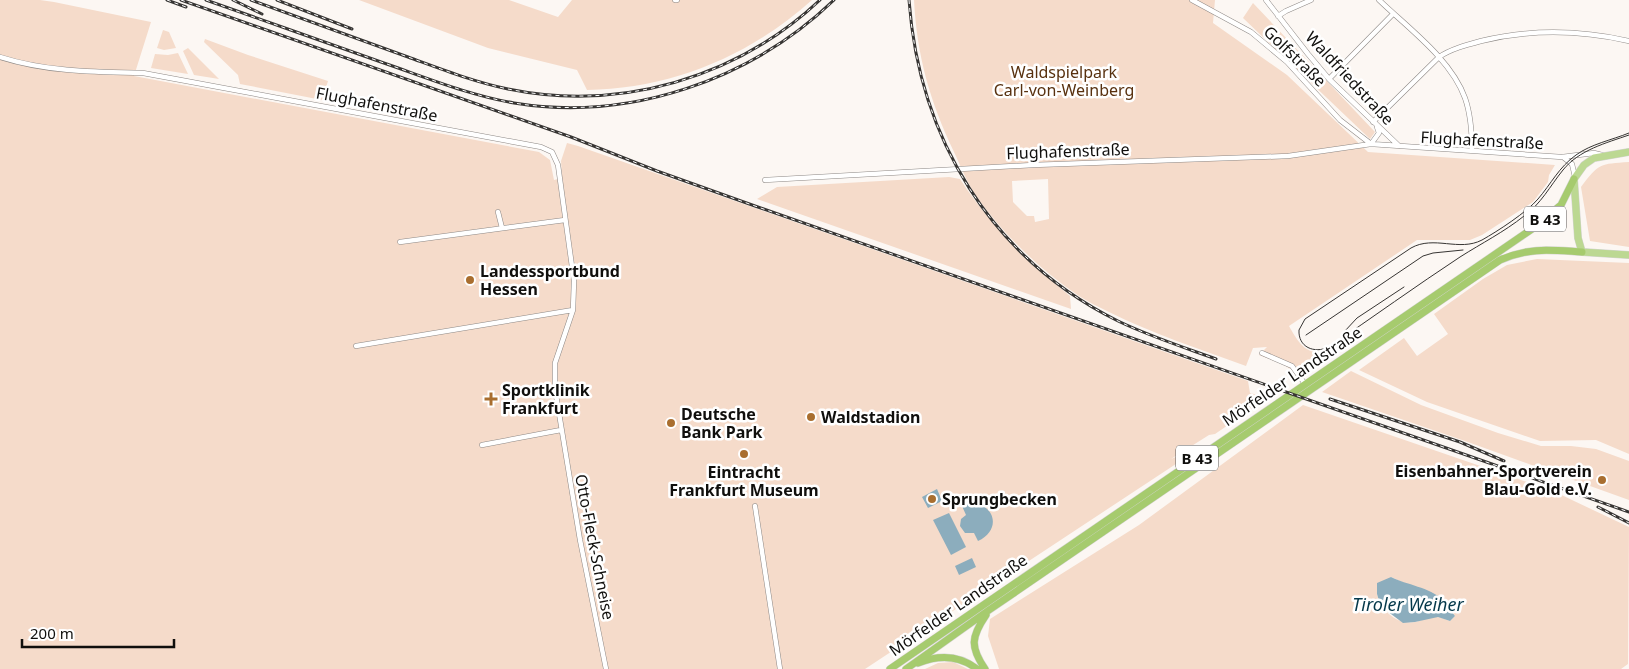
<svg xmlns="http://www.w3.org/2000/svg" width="1629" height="669" font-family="'Noto Sans',sans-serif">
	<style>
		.green { fill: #f5dbca; fill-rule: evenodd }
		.water { fill: #8cadbd }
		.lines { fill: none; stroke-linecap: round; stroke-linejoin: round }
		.minor-casing { stroke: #8d8885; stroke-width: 5.5 }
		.primary-casing { stroke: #d4d4d3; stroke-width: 8 }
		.trunk-casing { stroke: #d4d4d3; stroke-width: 8 }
		.minor { stroke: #fff; stroke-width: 4.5 }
		.primary { stroke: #bcd892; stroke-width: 7 }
		.trunk { stroke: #a6cb6e; stroke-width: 7 }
		.tram { stroke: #373533; stroke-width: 1 }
		.rail-casing { stroke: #373533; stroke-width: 3 }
		.rail { stroke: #fff; stroke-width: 1; stroke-dasharray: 4; stroke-linecap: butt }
		.poi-dot { fill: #a96e2f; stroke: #fff; stroke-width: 2 }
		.labels { text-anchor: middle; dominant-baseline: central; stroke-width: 5; stroke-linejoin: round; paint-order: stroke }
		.shield { fill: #fff; stroke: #585756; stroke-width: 1 }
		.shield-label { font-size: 15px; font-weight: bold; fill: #100f0d }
		.street-label { font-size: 16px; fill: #100f0d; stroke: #fff }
		.park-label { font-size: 16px; fill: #58310f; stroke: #fff }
		.poi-label { font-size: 16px; font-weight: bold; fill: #100f0d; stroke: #fff; text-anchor: start }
		.water-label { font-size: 18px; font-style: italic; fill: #05384a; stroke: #fff }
	</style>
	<rect width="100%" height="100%" fill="#fcf7f3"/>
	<path class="green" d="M0,0H40L54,2L151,22L134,76L539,152L550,160L554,180L562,178L561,161L567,143L578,146L1248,381L1250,393L1265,397V400L1215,434L1209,435L1171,459L1183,454L1185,458L865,669H0Z
		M359,0H509L558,17L572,0H812C750,56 671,89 587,90L577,70L488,48Z
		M914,0H1215L1213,23L1287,75L1368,152L1555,165L1549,175L1548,182L1533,202L1482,235L1470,240H1417L1289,326C1297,340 1305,355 1323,352L1321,357L1303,370L1294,366L1290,369L1283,364L1259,355L1267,347L1253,348L1246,366C1200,349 1153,334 1109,312C1099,307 1088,302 1079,296C1040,270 1003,234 976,196C967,182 961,167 954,152C930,101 917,57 914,0ZM1048,179L1049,219L1035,222L1034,216H1027L1013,202L1012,181Z
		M1253,3L1375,132L1370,139L1243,18Z
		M163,30L169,32L176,48L164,50L157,48Z
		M205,39L248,55L328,81L322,100L240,84L238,75L206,44L204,42Z
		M188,48L219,79L194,75L183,51Z
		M178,53L188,74L151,68L155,54L168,55Z
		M1629,162V247L1590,241L1581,187C1599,163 1600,164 1629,162Z
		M949,177L960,179C990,225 1028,262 1070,296L1071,309L757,199L777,187Z
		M1537,259L1629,263V454L1596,440L1540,441L1427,402L1359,370L1404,338L1417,356L1448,334L1434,314L1483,279L1507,265Z
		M1351,371L1421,405L1498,433L1541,446H1571L1596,449L1629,461V500L1465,441L1322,392Z
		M1303,405L1553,491L1629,527L1628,664L1621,669H999L988,636L990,619L1139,525ZM1391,577C1420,592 1435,587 1455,616L1450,621C1446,620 1442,617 1438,617C1431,616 1422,621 1415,622C1397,625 1381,611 1377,594Z
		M953,662L968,669H925L938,663Z"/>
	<path class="water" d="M937,489L942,501L928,508L922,497Z
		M972,502C996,506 1001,530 978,541L974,533H965L960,526L961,519L966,515L962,506Z
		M949,513L966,547L951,555L933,520Z
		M972,558L976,567L959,575L955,566Z
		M1391,577C1407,585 1429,587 1443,600C1447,605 1451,611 1455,616L1450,621L1438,617L1415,622L1403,623L1383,608L1380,604L1377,594V583Z"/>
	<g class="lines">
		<g class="minor-casing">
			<path id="minor" d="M675,0H677
				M1192,0L1251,32L1287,62L1340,120L1371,144
				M1266,0L1308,54L1329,79L1399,146
				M1379,0C1408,28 1451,59 1465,98C1471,115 1472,133 1472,151
				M1278,16L1286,11L1311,0
				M0,57C47,72 95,72 143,73L541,147L552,152L558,165L574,281L573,310L555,363V389L580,540L606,669
				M1329,79L1393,14
				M1373,122L1439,57C1451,49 1466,45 1481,41C1530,29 1580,30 1629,41
				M1371,144L1379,133L1377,127
				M1563,157L1572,164L1575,177
				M765,180L1033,165L1288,156L1371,144L1562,157L1594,153L1602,155
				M498,212L502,228
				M400,242L565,220
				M356,346L573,310
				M1262,353L1292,366L1305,384
				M482,445L561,430
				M755,506L780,669"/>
		</g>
		<g class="primary-casing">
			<path id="primary" d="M1629,152L1594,158L1584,165L1574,179L1578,238L1582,252L1629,255"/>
		</g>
		<g class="trunk-casing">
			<path id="trunk" d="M918,663C938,655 959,655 977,669
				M890,669L1532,229L1561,205L1574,179
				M906,669L989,610L1500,260C1531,247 1549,250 1582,252
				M985,669C970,647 971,637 986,615"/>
		</g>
		<use href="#minor" class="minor"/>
		<use href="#primary" class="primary"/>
		<use href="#trunk" class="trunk"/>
		<path class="tram" d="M1629,133C1612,140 1591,144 1576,155C1559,167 1551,184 1538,199C1527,212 1498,231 1482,240C1459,252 1434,235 1411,248L1305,319L1299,330C1298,347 1314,354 1329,347C1373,317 1416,286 1460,257C1482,243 1504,232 1524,216C1541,204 1550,186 1563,170C1579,150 1606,143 1629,135
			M1344,332L1357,318L1404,287
			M1306,335L1423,256L1433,253L1463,250"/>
		<g class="rail-casing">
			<path id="rail" d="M167,0L186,7
				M181,0L571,137L657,171L755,206L1629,512
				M206,0C264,21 323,41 381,62C425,77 468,95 514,103C629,122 751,80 834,0
				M233,0L262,14
				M251,0C303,19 355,38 408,57C441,69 474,82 508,89C620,112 737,78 820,0
				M277,0L352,29
				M909,0C919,138 991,258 1118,321C1149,336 1183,347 1216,359
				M1330,399L1460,442L1504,461
				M1598,507L1629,523"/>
		</g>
		<use href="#rail" class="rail"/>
	</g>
	<g class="poi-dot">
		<circle cx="470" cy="280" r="5"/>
		<path d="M488.5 391.5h5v5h5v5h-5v5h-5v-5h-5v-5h5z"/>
		<circle cx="811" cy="417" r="5"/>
		<circle cx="671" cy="423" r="5"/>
		<circle cx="744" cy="454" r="5"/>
		<circle cx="1602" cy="480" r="5"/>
		<circle cx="932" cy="499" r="5"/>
	</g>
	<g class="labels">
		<g class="shield">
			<rect x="1524" y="206.5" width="42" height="25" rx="4"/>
			<rect x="1176" y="445.5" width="42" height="25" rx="4"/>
		</g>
		<g class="shield-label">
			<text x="1545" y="219">B 43</text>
			<text x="1197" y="458">B 43</text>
		</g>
		<g class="street-label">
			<text transform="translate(1295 56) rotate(44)">Golfstraße</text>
			<text transform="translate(1350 78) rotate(47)">Waldfriedstraße</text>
			<text transform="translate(377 104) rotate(11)">Flughafenstraße</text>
			<text transform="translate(1482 140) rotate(3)">Flughafenstraße</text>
			<text transform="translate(1068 151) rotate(-2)">Flughafenstraße</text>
			<text transform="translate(1292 376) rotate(-34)">Mörfelder Landstraße</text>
			<text transform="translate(595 547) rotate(79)">Otto-Fleck-Schneise</text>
			<text transform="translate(958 605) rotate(-35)">Mörfelder Landstraße</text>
		</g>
		<g class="park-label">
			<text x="1064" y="72">Waldspielpark<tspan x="1064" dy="18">Carl-von-Weinberg</tspan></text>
		</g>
		<g class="poi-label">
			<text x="480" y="271">Landessportbund<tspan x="480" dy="18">Hessen</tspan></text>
			<text x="502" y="390">Sportklinik<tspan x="502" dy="18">Frankfurt</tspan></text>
			<text x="681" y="414">Deutsche<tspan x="681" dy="18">Bank Park</tspan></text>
			<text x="821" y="417">Waldstadion</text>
			<text x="1592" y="471" text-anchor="end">Eisenbahner-Sportverein<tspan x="1592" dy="18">Blau-Gold e.V.</tspan></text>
			<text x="744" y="472" text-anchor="middle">Eintracht<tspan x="744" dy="18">Frankfurt Museum</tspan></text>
			<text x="942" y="499">Sprungbecken</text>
		</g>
		<g class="water-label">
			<text x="1408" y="604">Tiroler Weiher</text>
		</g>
	</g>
	<path d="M22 639v8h152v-8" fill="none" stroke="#100f0d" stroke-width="2.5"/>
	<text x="30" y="639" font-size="15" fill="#100f0d" stroke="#ffffff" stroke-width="4" paint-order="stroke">200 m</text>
</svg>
